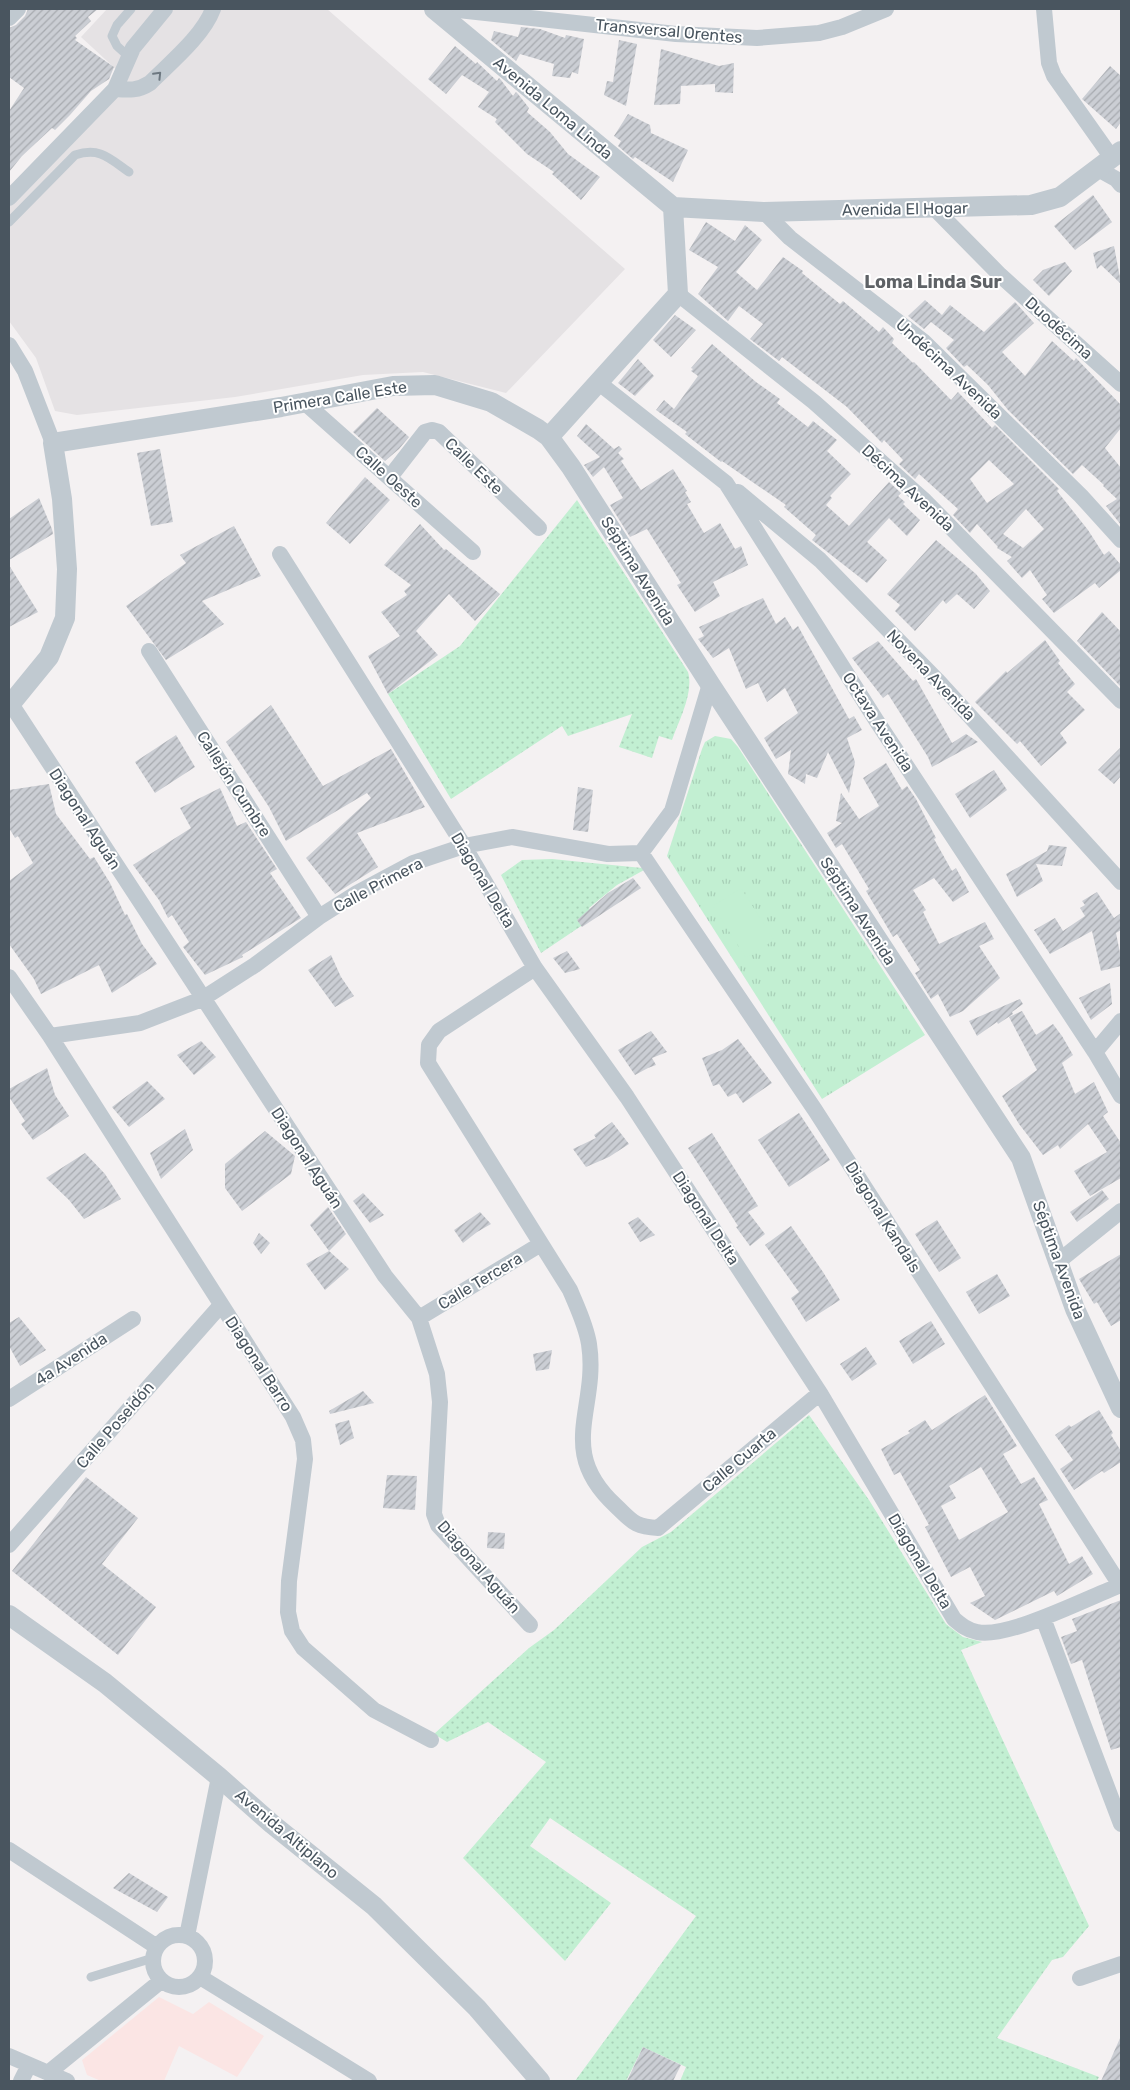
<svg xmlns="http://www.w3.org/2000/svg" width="1130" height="2090" font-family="Rubik,sans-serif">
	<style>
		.education { fill: #e5e2e4 }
		.medical { fill: #fbe5e4 }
		.grass { fill: url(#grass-dots) }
		.park { fill: url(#park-tufts) }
		.garden { fill: #c2efd2 }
		.building { fill: url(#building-hatch); fill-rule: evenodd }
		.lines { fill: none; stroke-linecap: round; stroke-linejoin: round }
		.service { stroke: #c0c9d0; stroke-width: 9 }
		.minor { stroke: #c0c9d0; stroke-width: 16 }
		.tertiary { stroke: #c0c9d0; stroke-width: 20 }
		.oneway { stroke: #6d7881 }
		.labels { text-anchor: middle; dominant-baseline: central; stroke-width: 4; stroke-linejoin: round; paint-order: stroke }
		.street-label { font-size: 16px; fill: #49555f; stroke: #fff }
		.neighbourhood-label { font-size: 18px; font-weight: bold; fill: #5e6266; stroke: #fff }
	</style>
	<defs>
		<pattern id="grass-dots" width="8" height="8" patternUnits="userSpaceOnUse" patternTransform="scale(1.25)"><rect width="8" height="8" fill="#c2efd2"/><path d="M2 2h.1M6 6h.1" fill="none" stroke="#a8cfb7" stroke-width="1.8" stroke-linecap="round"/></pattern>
		<pattern id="park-tufts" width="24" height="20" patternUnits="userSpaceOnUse" patternTransform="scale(1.25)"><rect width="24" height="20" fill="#c2efd2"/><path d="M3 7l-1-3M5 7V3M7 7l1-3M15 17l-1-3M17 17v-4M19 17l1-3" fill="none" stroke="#a8cfb7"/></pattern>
		<pattern id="building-hatch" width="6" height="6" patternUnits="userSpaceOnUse" patternTransform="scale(1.25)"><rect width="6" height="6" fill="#cbced4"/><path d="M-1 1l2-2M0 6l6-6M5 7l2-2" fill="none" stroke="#a7aaaf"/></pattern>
	</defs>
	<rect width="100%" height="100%" fill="#f4f1f2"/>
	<path class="education" d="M107,9H327L625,269L506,393L423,372L363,375L235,397L77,415L55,411L36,358L9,321V198L119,72L81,37Z"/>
	<path class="medical" d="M159,1997L193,2014L209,2002L264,2036L237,2077L179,2046L164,2081H101L87,2075L82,2060Z"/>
	<path class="grass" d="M577,500L688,672C694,693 679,720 672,740L659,736L652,758L619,747L632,714L568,736L562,726L451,799L388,694L460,646Z
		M552,859L642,868L644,870L617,885L589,908L596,916L541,953L501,875L522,860Z
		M809,1415L869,1500L946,1624L963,1637L982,1642L961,1650L1089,1926L1063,1957L1052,1960L997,2038L1099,2077L1097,2081H680L686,2067L643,2047L626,2081H575L696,1916L550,1818L530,1846L611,1903L565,1961L463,1858L546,1762L488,1722L447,1742L434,1734L529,1648L554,1630L642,1547L671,1532Z"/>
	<path class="park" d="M715,736L731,739L738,747L925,1035L822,1099L667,856L702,749L705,742Z"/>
	<path class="garden" d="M741,888L774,940L746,958L713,906Z"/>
	<path class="building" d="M28,9H98L88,17L91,21L75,36L77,38L75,40L114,67L109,79L91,91L70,115L55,130L52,128L22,156L9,172V111L24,88L9,77V28L16,25L25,16Z
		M521,27L540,29L565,38L566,35L584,39L578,74L572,72L570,78L552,76L554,64L520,54L516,61L491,40L494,31L518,37Z
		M619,40L637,44L626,106L604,95L607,81L613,82Z
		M455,46L476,64L477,62L497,81L499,78L501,80L513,96L516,92L518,94L529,108L527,112L550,132L568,154L600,177L581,200L552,174L554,172L527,154L495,122L497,119L478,107L489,92L462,75L446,94L428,79Z
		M661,49L719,66L734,63L733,93L715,92V84L681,86L680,104L654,105Z
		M1110,66L1121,76V122L1116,129L1082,99Z
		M628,114L650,125L651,133L688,150L673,182L635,157L633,159L618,146L621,141L614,136Z
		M1093,195L1112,222L1075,250L1054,226Z
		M706,222L735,241L745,225L762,240L736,272L757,290L783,257L803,271L802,273L840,304L843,301L879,332L883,327L894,339L892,343L913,363L914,362L951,400L958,392L992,428L995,425L1059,489L1057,491L1088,530L1104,555L1109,551L1121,565V570L1099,588L1095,583L1054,613L1042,599L1047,595L1030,570L1022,578L1007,561L1012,557L997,548L998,547L977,524L970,533L953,515L958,509L919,474L915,479L899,464L903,460L884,440L882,443L847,407L782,357L779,361L750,339L763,324L739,306L728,321L698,294L718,267L689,250ZM989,460L1014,484L987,503L970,479ZM1026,509L1044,529L1023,548L1003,534Z
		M1114,246L1121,283V284L1101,265L1097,269L1093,253Z
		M1065,262L1072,271L1049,296L1033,280L1043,270Z
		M925,300L942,315L950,305L984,332L1015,302L1034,323L1002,352L1025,376L1052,341L1074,361L1076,358L1121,405V428L1105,448L1121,468V525L1106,506L1117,499L1103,486L1104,485L1082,465L1073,474L1008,410L988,385L967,365L964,367L946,348L954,340L931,322L924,329L908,316Z
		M675,315L696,330L671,357L653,340Z
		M712,344L756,382L780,399L777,403L808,427L813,421L837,440L827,451L851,474L830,496L832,498L826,505L849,526L889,482L901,493L898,496L905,502L903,504L920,520L907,536L889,518L867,542L887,560L867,583L812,540L816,535L784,507L786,505L722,461L721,462L685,434L687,432L656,410L664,400L674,409L698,376L691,371L693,369L691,368Z
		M638,359L654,376L635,396L618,383Z
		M377,408L409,437L399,449L385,461L353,432Z
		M586,424L614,449L619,446L622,449L618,453L624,459L621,461L641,490L673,469L687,491L685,492L691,502L687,504L704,533L720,523L735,549L741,546L748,565L713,582L720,596L695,612L677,585L681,583L647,529L630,537L610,505L623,498L604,467L593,477L584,465L600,457L577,436Z
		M160,449L173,522L151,526L137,453Z
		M365,477L390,500L350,544L326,523Z
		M39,498L52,529L53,534L9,560V519Z
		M420,524L444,550L446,549L500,594L475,621L449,594L416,631L438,655L388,694L368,656L400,636L381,612L407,595L404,591L411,585L384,565Z
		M234,526L261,576L202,601L224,624L166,660L126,606L186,563L180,555Z
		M936,540L976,574L990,591L974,609L957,594L946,604L943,600L915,631L895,611L900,605L887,594Z
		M9,565L38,612L9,627Z
		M763,598L776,624L785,617L793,630L798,626L849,719L854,716L862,730L847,738L855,762L849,793L828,752L817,778L806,774L805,784L788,774L791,750L776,759L764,738L798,713L785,688L767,702L758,683L746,689L729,648L713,658L698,639L704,636L699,627Z
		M1102,612L1121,632V687L1077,641Z
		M1045,640L1060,661L1058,663L1075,684L1067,692L1085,710L1060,733L1067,743L1041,766L1020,741L1017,744L975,702L1006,671L1007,673Z
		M878,641L913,681L916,679L952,743L966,734L978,742L932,767L928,757L888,694L883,698L852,658Z
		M271,705L323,786L391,749L425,807L357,833L378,867L335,894L306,858L371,798L367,793L286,841L269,807L226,742Z
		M176,735L195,767L155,793L135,762Z
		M1121,747V776L1114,784L1098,770Z
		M886,763L902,790L907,786L916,799L936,838L934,839L952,871L956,868L969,892L953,902L934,878L913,890L926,910L923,912L939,944L985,922L994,939L979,946L1000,978L963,1011L950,1017L938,994L931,999L915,973L920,970L897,934L893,937L866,891L869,889L842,844L836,848L827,833L842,823L836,821L841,793L859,819L879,806L863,778Z
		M994,770L1007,790L970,818L955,794Z
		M49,784L56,814L90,859L94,857L110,883L125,915L127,914L142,944L157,964L112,993L99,965L41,994L34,979L9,944V881L33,863L18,836L15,838L9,828V790Z
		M578,787L593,790L588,832L573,830Z
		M220,788L237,826L246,822L277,869L270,873L301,918L242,955L243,957L205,975L183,947L189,942L172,915L168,918L159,900L133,865L191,828L180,808Z
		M1049,845L1067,847L1062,866L1036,864L1043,881L1017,897L1006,874L1047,851Z
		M633,878L641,888L582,927L577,920L608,893Z
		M1097,892L1114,918L1121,913V930L1116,933L1121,958V966L1101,971L1092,931L1050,954L1034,930L1055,918L1063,931L1085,916L1080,908L1085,905L1082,901Z
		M567,951L580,969L565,973L553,958Z
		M331,955L341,977L354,996L335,1007L308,970Z
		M1110,983L1112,1004L1091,1020L1079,998Z
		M1020,999L1023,1004L1012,1012L1013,1014L998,1024L997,1022L977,1036L969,1021Z
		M1022,1011L1036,1035L1053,1024L1062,1036L1073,1055L1062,1063L1075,1094L1094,1082L1108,1112L1103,1116L1121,1143V1178L1090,1196L1074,1171L1107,1152L1088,1124L1060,1149L1058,1145L1043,1155L1019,1124L1002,1096L1037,1070L1009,1017Z
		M651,1031L667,1052L652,1058L656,1065L648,1068L635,1075L618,1050Z
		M738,1039L772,1083L743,1103L736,1093L728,1097L719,1084L713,1086L702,1058L722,1050Z
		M201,1041L216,1057L194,1075L177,1055Z
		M47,1068L55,1095L69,1116L33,1140L21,1124L25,1121L9,1097V1089Z
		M147,1081L165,1099L129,1127L112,1107Z
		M799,1113L830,1160L789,1187L758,1140Z
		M612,1122L629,1144L609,1157L586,1167L573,1149L596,1138L594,1135Z
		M185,1129L193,1150L161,1179L150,1153Z
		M265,1131L295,1156L291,1174L242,1211L225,1188V1164Z
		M712,1133L758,1206L748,1212L765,1234L750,1246L736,1227L738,1226L688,1148Z
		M85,1153L105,1174L121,1199L84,1219L69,1200L46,1178Z
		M1102,1190L1109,1199L1077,1222L1070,1212Z
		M363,1193L384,1215L370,1223L353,1201Z
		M328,1207L346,1234L329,1251L310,1225Z
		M480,1212L491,1224L477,1232L463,1243L454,1230Z
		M638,1217L655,1235L640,1242L628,1223Z
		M937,1220L961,1258L939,1272L915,1234Z
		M791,1226L823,1272L840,1300L806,1322L791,1298L799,1292L765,1245Z
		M259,1233L270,1243L261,1254L253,1243Z
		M329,1251L349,1269L325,1290L306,1264Z
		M1121,1254V1320L1111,1326L1097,1302L1094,1304L1079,1279Z
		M997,1274L1010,1296L979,1314L966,1292Z
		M19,1317L46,1350L20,1366L9,1346V1323Z
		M931,1321L945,1344L913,1364L899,1341Z
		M866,1347L877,1364L852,1381L840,1364Z
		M552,1350L549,1369L536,1371L533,1354Z
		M363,1391L374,1403L330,1414L329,1411Z
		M985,1395L1017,1446L1003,1454L1021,1484L1034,1477L1048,1500L1039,1504L1069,1564L1082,1556L1093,1574L1057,1596L1054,1591L995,1620L970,1603L985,1596L970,1567L951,1577L925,1527L929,1525L900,1472L894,1475L881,1449L910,1433L908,1431L925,1420L932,1430ZM981,1467L1008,1512L959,1540L941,1506L956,1498L949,1486Z
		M1099,1410L1113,1433L1111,1435L1121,1451V1462L1104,1473L1102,1471L1074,1490L1060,1469L1073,1460L1055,1435L1069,1425L1071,1427Z
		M349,1420L354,1438L340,1445L335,1424Z
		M387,1475L417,1476L415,1510L383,1508Z
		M86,1477L138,1518L102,1564L156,1607L118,1655L12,1571Z
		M488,1532L505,1533L504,1549L487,1548Z
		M1121,1600V1747L1111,1750L1082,1660L1071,1664L1061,1637L1077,1631L1072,1619Z
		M129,1873L168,1897L157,1912L113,1888Z
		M1121,2036V2081H1101Z
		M643,2047L681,2065L673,2081H627Z"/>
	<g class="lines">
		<path class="service" d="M128,56L117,46L112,36L117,25L131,9
			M9,222L75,155C100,147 109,158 129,172
			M91,1977L153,1958"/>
		<path class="minor" d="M449,9L676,34L757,38L819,33L842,27L886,9
			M1044,9L1049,63L1054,76L1112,158
			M9,18L18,9
			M115,89C128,90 138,91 150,83C170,63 203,36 213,9
			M1098,169L1116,179L1121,185
			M9,198L115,89L133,48L165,9
			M934,208L1000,275L1121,384
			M764,212L790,238L923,341L1081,496L1121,540
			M678,294L814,402L925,501L1121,701
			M9,345L25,371L53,443
			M599,383L726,483L876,720L1095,1052L1121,1096
			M304,402L473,552
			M390,477L425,432L432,430L439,432L539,528
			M738,492L820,560L937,680L1121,882
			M280,554L464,846L535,968L627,1097L820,1393L954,1619C961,1625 967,1630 977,1632C1008,1639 1089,1597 1121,1585
			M149,651L319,917
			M11,704L385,1276L419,1318L437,1374L440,1402L434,1514L438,1525L530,1625
			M641,853L815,1110L1120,1585
			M535,968L439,1031L429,1045L428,1063L570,1290C577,1307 586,1325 589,1344C599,1409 555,1450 616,1506C632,1521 634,1527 658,1528L820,1393
			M9,977L50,1036L293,1417L303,1440L305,1459L289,1581L288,1612L292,1631L303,1648L374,1710L431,1740
			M50,1036L140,1023L202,999L255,965L319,917L357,893L413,863L464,846L512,837L608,854L641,853L672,811L710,684
			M1095,1052L1121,1021
			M1059,1261L1121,1211
			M419,1318L541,1244
			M9,1399L133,1319
			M9,1545L221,1305
			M1043,1618L1121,1824
			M9,1850L157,1947
			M153 1961a26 26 0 1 1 52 0a26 26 0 1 1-52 0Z
			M187,1936L219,1777
			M200,1977L369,2081
			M1080,1978L1121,1964
			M9,2056L67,2081
			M48,2073L161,1981
			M21,2081L29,2065"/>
		<path class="tertiary" d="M434,9L673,207
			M673,207L764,212L1031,205L1060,197L1121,151
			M549,437L571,467L710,684L1021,1158L1075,1309L1121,1408
			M9,706L49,657L65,618L67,569L62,499L53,443L281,407L393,386L435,385L491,402L538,429L549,437L678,294L673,207
			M9,1615L105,1683L219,1777L272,1824L374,1906L477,2008L540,2081"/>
	</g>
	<defs><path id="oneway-chevron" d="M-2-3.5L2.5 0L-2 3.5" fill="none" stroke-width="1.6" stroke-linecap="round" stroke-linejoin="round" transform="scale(1.25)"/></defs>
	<use class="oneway" href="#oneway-chevron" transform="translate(158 75) rotate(-46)"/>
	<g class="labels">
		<g class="street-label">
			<text transform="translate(669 31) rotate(5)">Transversal Orentes</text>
			<text transform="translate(553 108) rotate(40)">Avenida Loma Linda</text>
			<text transform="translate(905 209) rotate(-1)">Avenida El Hogar</text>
			<text transform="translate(1059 328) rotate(42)">Duodécima</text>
			<text transform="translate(949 369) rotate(43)">Undécima Avenida</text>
			<text transform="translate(340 397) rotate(-9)">Primera Calle Este</text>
			<text transform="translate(474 466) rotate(44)">Calle Este</text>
			<text transform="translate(389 477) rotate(42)">Calle Oeste</text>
			<text transform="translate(908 488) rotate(43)">Décima Avenida</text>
			<text transform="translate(638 571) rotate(58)">Séptima Avenida</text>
			<text transform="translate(931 675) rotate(46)">Novena Avenida</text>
			<text transform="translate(878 722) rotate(57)">Octava Avenida</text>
			<text transform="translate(234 784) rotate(57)">Callejón Cumbre</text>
			<text transform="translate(85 819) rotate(57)">Diagonal Aguán</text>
			<text transform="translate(483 880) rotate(59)">Diagonal Delta</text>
			<text transform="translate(378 885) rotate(-28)">Calle Primera</text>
			<text transform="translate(858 911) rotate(57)">Séptima Avenida</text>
			<text transform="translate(307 1158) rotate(57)">Diagonal Aguán</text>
			<text transform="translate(883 1217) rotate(58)">Diagonal Kandals</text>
			<text transform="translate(706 1218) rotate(57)">Diagonal Delta</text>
			<text transform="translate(1059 1260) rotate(70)">Séptima Avenida</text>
			<text transform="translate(480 1281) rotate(-31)">Calle Tercera</text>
			<text transform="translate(71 1359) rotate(-33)">4a Avenida</text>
			<text transform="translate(259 1364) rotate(57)">Diagonal Barro</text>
			<text transform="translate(115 1425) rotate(-49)">Calle Poseidón</text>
			<text transform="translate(739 1460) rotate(-40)">Calle Cuarta</text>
			<text transform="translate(920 1561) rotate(59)">Diagonal Delta</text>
			<text transform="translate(479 1567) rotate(49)">Diagonal Aguán</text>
			<text transform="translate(287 1834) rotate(40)">Avenida Altiplano</text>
		</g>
		<g class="neighbourhood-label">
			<text x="933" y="282">Loma Linda Sur</text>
		</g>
	</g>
	<rect width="1130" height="2090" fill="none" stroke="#49555f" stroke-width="20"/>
</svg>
